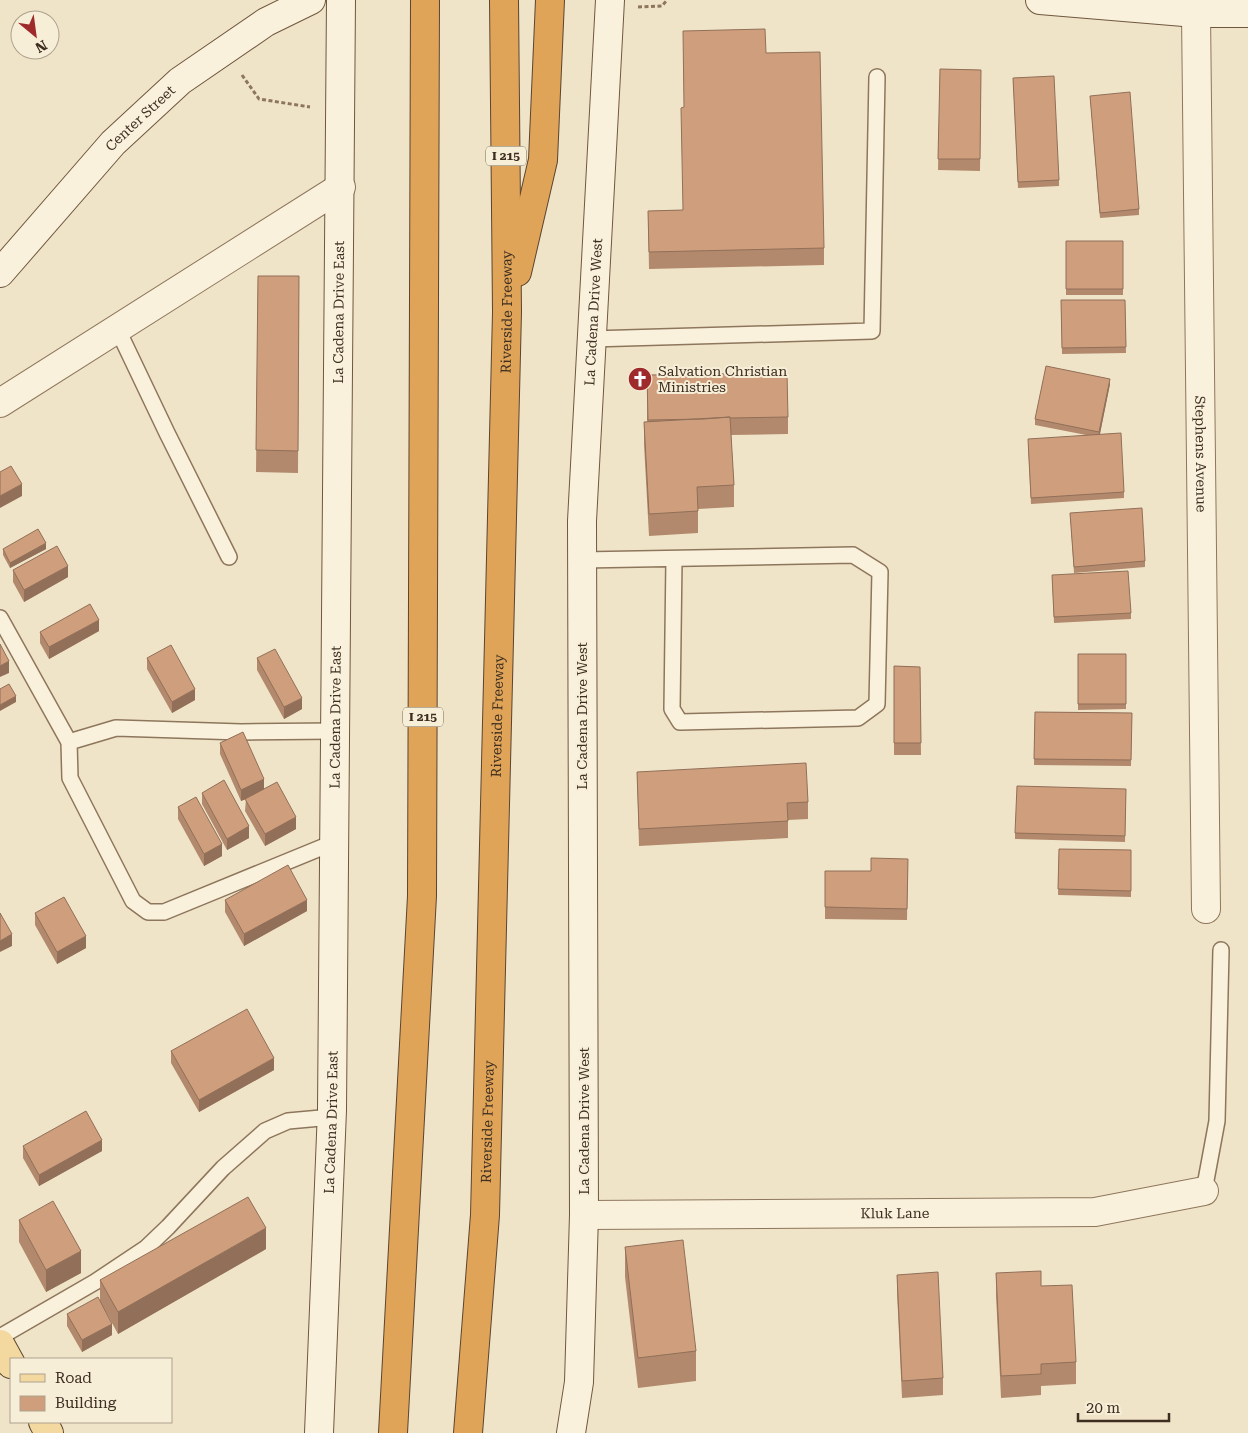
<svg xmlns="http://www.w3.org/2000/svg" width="1248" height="1433" font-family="'Roboto Serif',serif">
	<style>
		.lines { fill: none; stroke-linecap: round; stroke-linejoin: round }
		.service-casing { stroke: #8d765c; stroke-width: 18 }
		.minor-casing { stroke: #8d765c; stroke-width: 30 }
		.tertiary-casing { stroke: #8d765c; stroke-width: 30 }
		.secondary-casing { stroke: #6f573f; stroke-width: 30 }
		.primary-casing { stroke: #5b4430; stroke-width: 30 }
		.motorway-casing { stroke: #5b4430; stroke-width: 30 }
		.path { stroke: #8d765c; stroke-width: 3; stroke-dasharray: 4 2.5; stroke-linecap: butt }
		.service { stroke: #faf1dc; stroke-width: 15 }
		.minor { stroke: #faf1dc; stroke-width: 28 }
		.tertiary { stroke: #faf1dc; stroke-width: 28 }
		.secondary { stroke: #faf1dc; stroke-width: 28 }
		.primary { stroke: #f3d9a0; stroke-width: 28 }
		.motorway { stroke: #e0a458; stroke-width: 28 }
		.wall { fill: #b2896c }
		.shaded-wall { fill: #916f58 }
		.building { fill: #cf9f7d; stroke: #916f58 }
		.labels { text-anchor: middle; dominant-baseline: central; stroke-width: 4; stroke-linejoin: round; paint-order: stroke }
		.shield { fill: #f7eed8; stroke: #756857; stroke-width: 1 }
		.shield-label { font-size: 12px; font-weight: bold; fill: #3d2e20 }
		.street-label { font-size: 14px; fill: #3d2e20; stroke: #f7eed8 }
		.poi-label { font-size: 14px; fill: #3d2e20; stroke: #f7eed8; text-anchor: start }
	</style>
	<rect width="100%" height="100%" fill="#f0e4c8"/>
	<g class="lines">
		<g class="service-casing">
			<path id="service" d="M117,328L167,433L229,557
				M591,339L872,331L877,77
				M582,560L853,555L880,572L877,704L858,718L680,722L672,709L674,559
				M0,618L69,742L70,778L133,901L148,912H164L335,842
				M69,742L116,728L241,732L336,731
				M1204,1191L1217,1121L1221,950
				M0,1337L95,1282L146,1248L168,1227L223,1168L265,1131L288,1121L332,1117"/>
		</g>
		<g class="minor-casing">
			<g id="minor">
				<path id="s1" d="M1196,13L1206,909"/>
				<path id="s2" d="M584,1215L1095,1212L1204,1191"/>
			</g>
		</g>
		<g class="tertiary-casing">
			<path id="tertiary" d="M0,403L341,187"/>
		</g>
		<g class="secondary-casing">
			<g id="secondary">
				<path d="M1040,0L1196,13H1248"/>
				<path id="s3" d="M0,273L113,143L180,81L266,22L311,0"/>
				<path id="s4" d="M319,1433L332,1110L341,0"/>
				<path id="s5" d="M571,1433L579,1382L584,1215L582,521L610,0"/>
			</g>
		</g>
		<g class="primary-casing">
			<path id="primary" d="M0,1344L11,1364
				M43,1422L49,1433"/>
		</g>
		<g class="motorway-casing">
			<g id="motorway">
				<path d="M517,272L543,160L550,0"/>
				<path d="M393,1433L422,896L425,0"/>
				<path id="s6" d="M468,1433L485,1215L507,312L504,0"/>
			</g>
		</g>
		<path class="path" d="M638,7L662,6L667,0
			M242,75L259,99L310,107"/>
		<use href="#service" class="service"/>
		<use href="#minor" class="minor"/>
		<use href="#tertiary" class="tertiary"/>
		<use href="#secondary" class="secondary"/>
		<use href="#primary" class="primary"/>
		<use href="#motorway" class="motorway"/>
	</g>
	<path class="wall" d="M766,53L824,248V265L649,269L648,211L683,210L684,107Z
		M940,69L981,70L980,171L938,170Z
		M1013,78L1059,180V186L1018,188Z
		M1090,96L1139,209V215L1100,218Z
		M1066,241H1123V295H1066Z
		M258,276H299L298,473L256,472Z
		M1061,300H1125L1126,353L1062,354Z
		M647,375L788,417V434L731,435L734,485V507L698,509V533L649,536L644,444V422H647Z
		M1110,384L1100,434L1124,492V498L1031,504L1028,444L1086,435L1035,425V419Z
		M1070,513L1145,561V567L1074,573Z
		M3,549H46L10,568L3,555Z
		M13,570L68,577L24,602L13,582Z
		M1052,575L1131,613V619L1054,623Z
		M99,631L49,659L40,643V632Z
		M1078,654H1126V709L1078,710Z
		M147,658L195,700L172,713L147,669Z
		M257,658L302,709L284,719L257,670Z
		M894,666L920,667L921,755H894Z
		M1035,712L1132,713L1131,766L1034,765Z
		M220,743L264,789L296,829L265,846L245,811L246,799L241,801L220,754Z
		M637,772L808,802V819L788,820V838L639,846Z
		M1126,789L1125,842L1015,839V833Z
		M202,793L249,838L227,850L202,804Z
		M178,807L222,856L204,866L178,819Z
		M1059,849L1131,850V897L1058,895Z
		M908,859L907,920L825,919V871H871Z
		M225,900L307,911L244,946L225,912Z
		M35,913L86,948L57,964L35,925Z
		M171,1051L274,1070L199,1112L171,1063Z
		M23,1146L102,1151L39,1186L23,1158Z
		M19,1220L81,1273L46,1292L19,1242Z
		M625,1247L696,1351V1381L638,1388L625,1277Z
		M266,1249L118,1334L105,1310L112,1335L82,1352L67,1326V1314L100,1302V1280Z
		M996,1273L1041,1286L1076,1362V1384L1041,1386V1395L1001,1398L996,1295Z
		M897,1275L943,1378V1395L902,1398L897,1292Z"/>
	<path class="shaded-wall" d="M1110,379V384L1099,438V432Z
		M22,484V496L0,508V496Z
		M46,543V549L10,568V563Z
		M68,566V577L24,602V590Z
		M99,620V631L49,659V647Z
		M9,661V673L0,677V666Z
		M195,689V700L172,713V702Z
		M16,696V702L0,711V705Z
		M302,698V709L284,719V707Z
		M264,779V791L241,801V790Z
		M296,817V829L265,846V834Z
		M249,826V838L227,850V839Z
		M222,844V856L204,866V854Z
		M307,900V911L244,946V934Z
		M12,934V946L0,952V941Z
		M86,936V948L57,964V952Z
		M274,1058V1070L199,1112V1100Z
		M102,1140V1151L39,1186V1175Z
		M266,1228V1249L118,1334V1312Z
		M81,1251V1273L46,1292V1270Z
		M112,1324V1335L82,1352V1340Z"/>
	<path class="building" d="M765,29L766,53L820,52L824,248L649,252L648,211L683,210L681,108L684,107L683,31Z
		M940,69L981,70L980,159H938Z
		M1054,76L1059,180L1018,182L1013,78Z
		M1130,92L1139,209L1100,213L1090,96Z
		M1066,241H1123V289H1066Z
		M258,276H299L298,451L256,450Z
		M1061,300H1125L1126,347L1062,348Z
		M1046,366L1110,379L1099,432L1035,419Z
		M787,373L788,417L730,418V417L704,419L648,420L647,375Z
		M730,417L734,485L697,487L698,511L649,514L644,422Z
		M1121,433L1124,492L1031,498L1028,439Z
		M11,466L22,484L0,496V472Z
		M1142,508L1145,561L1074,567L1070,513Z
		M38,529L46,543L10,563L3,549Z
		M57,546L68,566L24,590L13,570Z
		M1128,571L1131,613L1054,617L1052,575Z
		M90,604L99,620L49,647L40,632Z
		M0,644L9,661L0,666Z
		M171,645L195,689L172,702L147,658Z
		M275,649L302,698L284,707L257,658Z
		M1078,654H1126V704H1078Z
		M894,666L920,667L921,743H894Z
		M9,684L16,696L0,705V689Z
		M1035,712L1132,713L1131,760L1034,759Z
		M243,732L264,779L241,790L220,743Z
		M806,763L808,802L787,803L788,821L639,829L637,772Z
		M224,780L249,826L227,839L202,793Z
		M277,782L296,817L265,834L245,799Z
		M1017,786L1126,789L1125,836L1015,833Z
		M196,797L222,844L204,854L178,807Z
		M1059,849L1131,850V891L1058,889Z
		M871,858L908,859L907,909L825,907V871H871Z
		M288,865L307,900L244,934L225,900Z
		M64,897L86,936L57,952L35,913Z
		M0,913L12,934L0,941Z
		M247,1009L274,1058L199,1100L171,1051Z
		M86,1111L102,1140L39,1175L23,1146Z
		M248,1197L266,1228L118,1312L100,1280Z
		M53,1201L81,1251L46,1270L19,1220Z
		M683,1240L696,1351L638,1358L625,1247Z
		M1041,1271V1286L1072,1285L1076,1362L1041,1364V1374L1001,1376L996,1273Z
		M938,1272L943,1378L902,1381L897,1275Z
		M98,1297L112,1324L82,1340L67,1314Z"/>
	<defs>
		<g id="church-disc" transform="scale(1.25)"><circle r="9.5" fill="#9e2a2b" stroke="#f7eed8"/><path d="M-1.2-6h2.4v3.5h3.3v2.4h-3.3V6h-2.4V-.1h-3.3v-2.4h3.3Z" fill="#fff"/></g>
	</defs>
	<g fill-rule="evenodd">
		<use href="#church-disc" x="640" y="379"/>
	</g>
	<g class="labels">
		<g class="shield">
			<rect x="486" y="146.5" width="40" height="19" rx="4"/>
			<rect x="403" y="707.5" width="40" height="19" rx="4"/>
		</g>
		<g class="shield-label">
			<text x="506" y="156">I 215</text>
			<text x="423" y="717">I 215</text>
		</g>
		<g class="street-label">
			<text stroke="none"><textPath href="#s3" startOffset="209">Center Street</textPath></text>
			<text stroke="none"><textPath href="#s4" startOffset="1121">La Cadena Drive East</textPath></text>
			<text stroke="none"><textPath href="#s6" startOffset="1122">Riverside Freeway</textPath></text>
			<text stroke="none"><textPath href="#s5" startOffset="1122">La Cadena Drive West</textPath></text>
			<text stroke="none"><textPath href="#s1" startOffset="441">Stephens Avenue</textPath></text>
			<text transform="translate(582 716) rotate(-90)">La Cadena Drive West</text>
			<text stroke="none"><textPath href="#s4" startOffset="716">La Cadena Drive East</textPath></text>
			<text stroke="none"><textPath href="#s6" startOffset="718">Riverside Freeway</textPath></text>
			<text transform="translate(584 1121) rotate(-90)">La Cadena Drive West</text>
			<text stroke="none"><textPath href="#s4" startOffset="311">La Cadena Drive East</textPath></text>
			<text stroke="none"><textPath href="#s6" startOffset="312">Riverside Freeway</textPath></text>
			<text stroke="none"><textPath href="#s2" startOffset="311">Kluk Lane</textPath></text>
		</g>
		<g class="poi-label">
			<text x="658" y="371">Salvation Christian<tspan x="658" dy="16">Ministries</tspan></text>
		</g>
	</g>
	<rect x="10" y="1358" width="162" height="65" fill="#f7eed8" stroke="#ada18e"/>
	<rect x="20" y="1374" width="25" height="8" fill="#f3d9a0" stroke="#ada18e"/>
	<text x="55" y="1383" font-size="15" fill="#3d2e20">Road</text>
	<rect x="20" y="1396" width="25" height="15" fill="#cf9f7d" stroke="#ada18e"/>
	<text x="55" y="1408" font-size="15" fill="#3d2e20">Building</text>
	<g transform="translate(35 35) rotate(151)"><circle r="24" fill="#f7eed8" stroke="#ada18e"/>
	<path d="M0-4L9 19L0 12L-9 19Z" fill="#9e2a2b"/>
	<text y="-8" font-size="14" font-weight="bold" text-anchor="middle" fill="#3d2e20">N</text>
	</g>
	<path d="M1078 1413v8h91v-8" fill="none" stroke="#3d2e20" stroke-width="2.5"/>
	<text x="1086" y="1413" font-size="15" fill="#3d2e20" stroke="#f7eed8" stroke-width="4" paint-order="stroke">20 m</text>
</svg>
